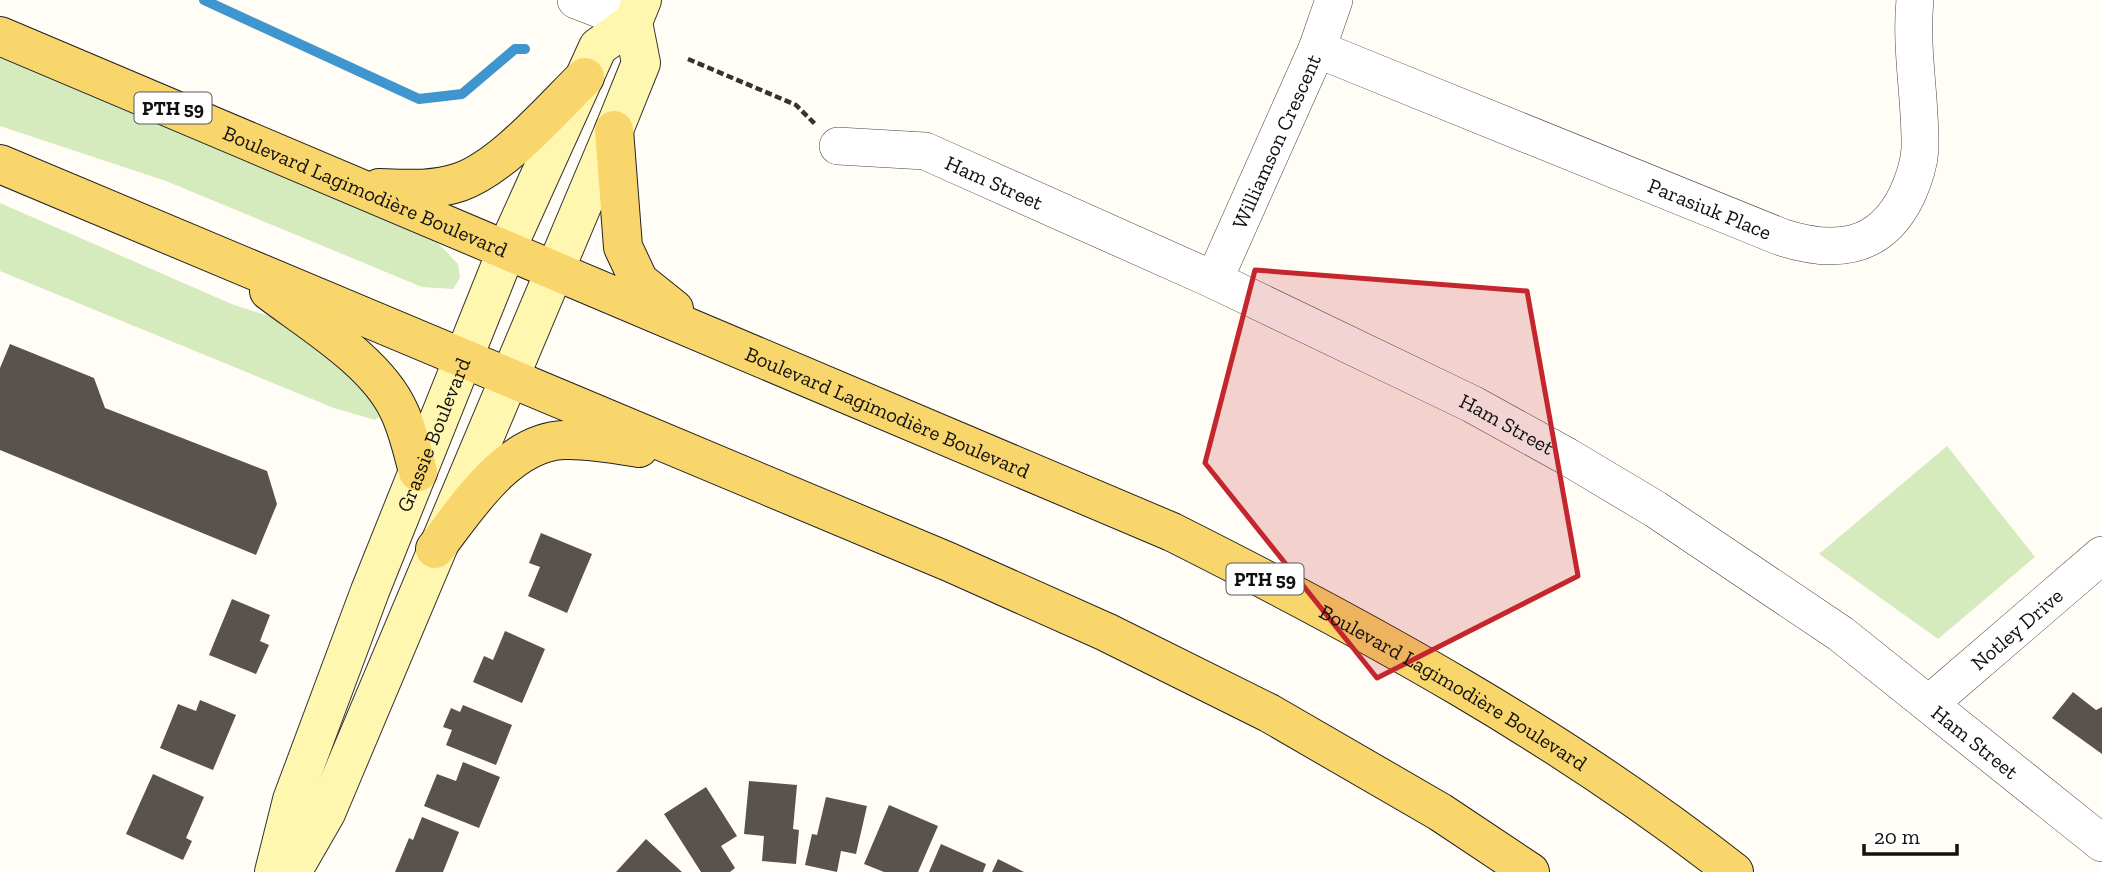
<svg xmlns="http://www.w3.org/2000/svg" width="2102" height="872" font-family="'Zilla Slab',serif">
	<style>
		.green { fill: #d5ebbd }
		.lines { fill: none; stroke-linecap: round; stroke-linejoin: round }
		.stream { stroke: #3f96cf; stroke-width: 10 }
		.building { fill: #5a524d }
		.street-casing { stroke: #444; stroke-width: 38 }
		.secondary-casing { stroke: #333; stroke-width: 40 }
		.primary-casing { stroke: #222; stroke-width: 40 }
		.path { stroke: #333; stroke-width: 4.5; stroke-dasharray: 7 3.5; stroke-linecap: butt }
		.street { stroke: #fff; stroke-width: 37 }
		.secondary { stroke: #fff6b0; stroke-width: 38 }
		.primary { stroke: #f9d66b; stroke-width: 38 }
		.marked { fill: #c4262e; fill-opacity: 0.2; stroke: #c4262e; stroke-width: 5; stroke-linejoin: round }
		.labels { text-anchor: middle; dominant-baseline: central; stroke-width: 7; stroke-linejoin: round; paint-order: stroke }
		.shield { fill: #fff; stroke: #585858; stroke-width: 2 }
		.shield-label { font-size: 19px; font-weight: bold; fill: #111 }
		.street-label { font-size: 21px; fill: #111; stroke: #fff }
	</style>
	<rect width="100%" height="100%" fill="#fffdf5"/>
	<path class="green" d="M0,56L433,238L458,264L460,278L453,289L422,287L166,181L0,126Z
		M0,203L234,305L282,320L331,355L385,413L375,420L334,408L0,271Z
		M1947,446L2035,557L1938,639L1819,554Z"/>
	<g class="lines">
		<path class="stream" d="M204,0L419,99L462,94L515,49H525"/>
	</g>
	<path class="building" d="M10,344L94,378L105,408L267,471L277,504L256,555L0,450V368Z
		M541,533L592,554L567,613L528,596L540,567L529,563Z
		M232,599L270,615L260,641L269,645L256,674L209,655Z
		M505,631L545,649L522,703L473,682L484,656L493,660Z
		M2073,692L2096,710L2102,707V754L2052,718Z
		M200,700L236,715L213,770L160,748L178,704L196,711Z
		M463,705L512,725L496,765L446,745L452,730L443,727L451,708L460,712Z
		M463,762L500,777L479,828L424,806L437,774L456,781Z
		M153,774L204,797L186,838L192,841L183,860L126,834Z
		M749,781L797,785L793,829L799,830L796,864L762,861L764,836L744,834Z
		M706,787L737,836L721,846L735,868L730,872H701L664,814Z
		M826,797L867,806L856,854L841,851L837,872L805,865L812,834L817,835Z
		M889,805L938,826L918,872H884L864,864Z
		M422,817L459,832L443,872H395L409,838L413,840Z
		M646,839L682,872H616Z
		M941,844L986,864L983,872H929Z
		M998,859L1024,872H992Z"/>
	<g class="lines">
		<g class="street-casing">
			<g id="street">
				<path d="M576,0L633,22"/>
				<path id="s1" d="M1317,49L1781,237C1834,254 1880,251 1907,195C1913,182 1919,164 1920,149C1921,100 1910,49 1915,0"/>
				<path id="s2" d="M838,146L925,151L1214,280L1472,404L1568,457L1655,509L1841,634L2102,843"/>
				<path id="s3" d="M1214,280L1317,49L1334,0"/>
				<path id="s4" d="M1930,703L2102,555"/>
			</g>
		</g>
		<g class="secondary-casing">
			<g id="secondary">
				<path id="s5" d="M274,872L292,800L370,591L512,237L598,47L633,22L642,0"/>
				<path d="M292,872L326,813L614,130L641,63L633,22"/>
			</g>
		</g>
		<g class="primary-casing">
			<g id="primary">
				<path id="s6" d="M0,36L1172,532C1367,630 1561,736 1734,872"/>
				<path d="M614,130L623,247L639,281L674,309"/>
				<path d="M0,164L949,562L1106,632L1269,713L1440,812L1530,872"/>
				<path d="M379,188C406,189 434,191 460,182C503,167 552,109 585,77"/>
				<path d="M269,291C311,323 377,362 399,411C408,430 413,452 418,472"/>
				<path d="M435,549C466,509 507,442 564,440C588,439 615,444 639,448"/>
			</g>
		</g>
		<path class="path" d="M688,59L796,105L816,125"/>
		<use href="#street" class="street"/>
		<use href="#secondary" class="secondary"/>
		<use href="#primary" class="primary"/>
	</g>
	<path class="marked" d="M1255,270L1527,291L1578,576L1377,678L1205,463Z"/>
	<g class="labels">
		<g class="shield">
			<rect x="134.5" y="92.5" width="77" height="31" rx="5"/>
			<rect x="1226.5" y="563.5" width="77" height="31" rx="5"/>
		</g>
		<g class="shield-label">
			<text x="173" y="108">PTH 59</text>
			<text x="1265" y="579">PTH 59</text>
		</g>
		<g class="street-label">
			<text stroke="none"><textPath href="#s3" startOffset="152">Williamson Crescent</textPath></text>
			<text stroke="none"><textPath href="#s2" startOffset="163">Ham Street</textPath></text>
			<text stroke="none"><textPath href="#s6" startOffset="397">Boulevard Lagimodière Boulevard</textPath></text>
			<text stroke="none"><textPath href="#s1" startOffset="424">Parasiuk Place</textPath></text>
			<text stroke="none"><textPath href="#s6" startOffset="964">Boulevard Lagimodière Boulevard</textPath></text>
			<text stroke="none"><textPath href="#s2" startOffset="730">Ham Street</textPath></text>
			<text stroke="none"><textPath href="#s5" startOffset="466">Grassie Boulevard</textPath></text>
			<text stroke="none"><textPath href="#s4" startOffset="114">Notley Drive</textPath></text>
			<text stroke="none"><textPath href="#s6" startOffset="1594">Boulevard Lagimodière Boulevard</textPath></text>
			<text stroke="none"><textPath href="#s2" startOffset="1297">Ham Street</textPath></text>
		</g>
	</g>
	<path d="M1864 844v10h93v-10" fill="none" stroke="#111111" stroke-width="3.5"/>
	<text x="1874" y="844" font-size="21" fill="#111111" stroke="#ffffff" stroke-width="5" paint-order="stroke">20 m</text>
</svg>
